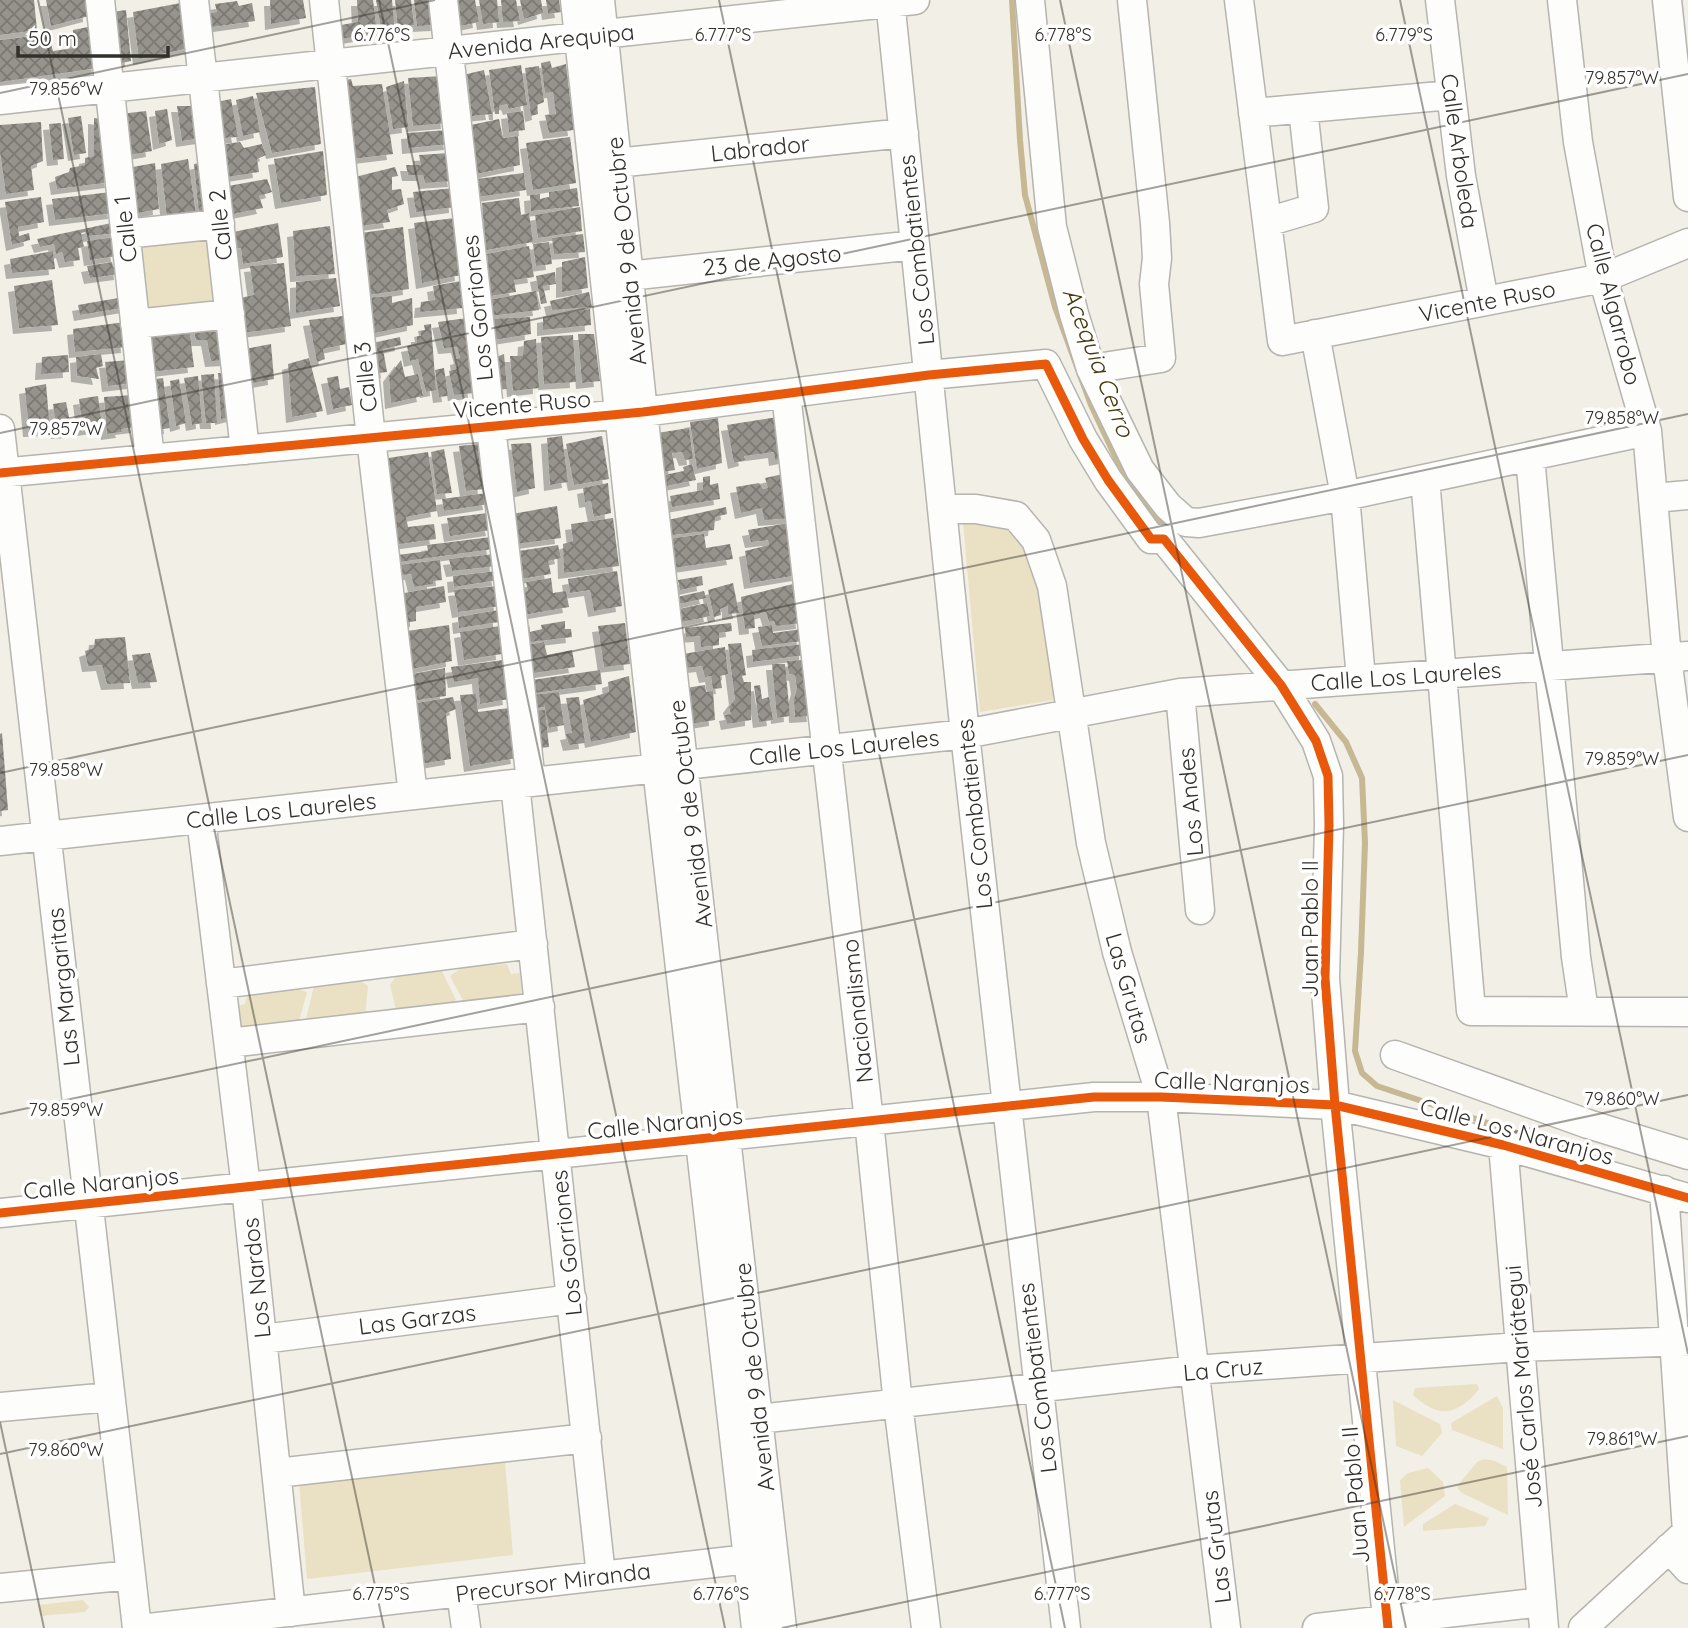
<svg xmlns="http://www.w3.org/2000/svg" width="1688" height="1628" font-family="Quicksand,sans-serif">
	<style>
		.green { fill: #eae0c3 }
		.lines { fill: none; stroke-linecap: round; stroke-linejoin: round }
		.stream { stroke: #c6b892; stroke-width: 6 }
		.building { fill: url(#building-cross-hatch); filter: url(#shadow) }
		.minor-casing { stroke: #b6b4ae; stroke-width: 31 }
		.minor { stroke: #fdfdfb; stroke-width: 28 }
		.cycleway-casing { stroke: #fff; stroke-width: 13 }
		.cycleway { stroke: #e8590c; stroke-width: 9 }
		.ticks { fill: none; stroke: #32302a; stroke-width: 2; stroke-opacity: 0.45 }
		.labels { text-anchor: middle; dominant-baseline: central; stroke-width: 7; stroke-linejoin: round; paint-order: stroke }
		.street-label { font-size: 23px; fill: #32302a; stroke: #fff }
		.water-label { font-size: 24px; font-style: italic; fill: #483b10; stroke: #fff }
		.ticks-label { font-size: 18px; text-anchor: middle; fill: #32302a; stroke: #fff; stroke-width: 7; stroke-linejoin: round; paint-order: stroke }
	</style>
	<defs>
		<pattern id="building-cross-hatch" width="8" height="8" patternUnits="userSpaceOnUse" patternTransform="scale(1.75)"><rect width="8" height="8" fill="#96938d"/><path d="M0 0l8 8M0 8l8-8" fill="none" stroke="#7b7873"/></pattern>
		<filter id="shadow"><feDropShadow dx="-6" dy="6" stdDeviation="0" flood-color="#0004"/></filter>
	</defs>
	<rect width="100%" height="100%" fill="#f2efe7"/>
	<path class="green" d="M209,237L218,310L142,316L136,245Z
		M963,522L1015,526L1040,585L1053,662V700L980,712Z
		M507,964L511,974L520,973L522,997L466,1006L450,976L463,967Z
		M442,971L456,1000L444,1008L397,1014L390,985L396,976Z
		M359,980L368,986L365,1017L321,1023L306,1019L314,986Z
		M293,988L307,992L298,1025L244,1031L241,1027L237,1006L245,1004L248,992Z
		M1477,1384L1479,1389C1457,1416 1439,1419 1413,1395L1415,1388Z
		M1497,1396L1503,1408V1449L1452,1430L1451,1423Z
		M1393,1400L1440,1424L1442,1433L1422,1456L1396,1446Z
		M1484,1459L1495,1461L1507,1467L1508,1515L1462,1493L1458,1489V1485L1477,1462Z
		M505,1462L513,1555L307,1579L299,1481Z
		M1428,1468L1443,1482L1445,1496L1404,1527L1400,1480L1408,1473Z
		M1455,1504L1489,1518L1485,1526L1423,1531V1524Z
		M83,1600L89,1607L85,1612L40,1616L38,1605Z"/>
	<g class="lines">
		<path class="stream" d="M1012,0L1020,140L1025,195L1055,307L1091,405L1122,471L1141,498L1167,529
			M1315,704L1346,742L1362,778L1365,843L1361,952L1355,1051L1362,1073L1377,1086L1562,1148"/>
	</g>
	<path class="building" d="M0,0H34L37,30L0,35Z
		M46,0H88L89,16L51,26Z
		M270,0H303L306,18L271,24Z
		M357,0H373L377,33L342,39L341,25L358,22Z
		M376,0H392L395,33L382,34Z
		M395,0H411L414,25L398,28Z
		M414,0H434L437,25L417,26Z
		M456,0H475L479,22L460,26Z
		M479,0H497L499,22L483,24Z
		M501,0H516L520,21L503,22Z
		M520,0H541L543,13L524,19Z
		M546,0H559L561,12L548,14Z
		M237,1L239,6L252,3L255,21L205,28L203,15L217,12L215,4Z
		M186,2L193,47L139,59L133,12Z
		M126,10L131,61L117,64L112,12Z
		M93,26L98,68L0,82V40L48,34L53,51L74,48L73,30Z
		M550,61L552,68L566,64L574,130L549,133L545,115L556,114L553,92L545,93L541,63Z
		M521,65L527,105L509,109L507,104L499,106V114H495L489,70Z
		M539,66L544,102L537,105L538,114L531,116L525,68Z
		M484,70L492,114L472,116L467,74Z
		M442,76L447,123L413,126L408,78Z
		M351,79L353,86L382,84L393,154L344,160L335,82Z
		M404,81L408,127L393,129L386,87Z
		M315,87L321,144L272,153L256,93Z
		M253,96L260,132L243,136L236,100Z
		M231,99L238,137L222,138L217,102Z
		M177,106H198L202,138L182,141Z
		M167,109L172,140L159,144L155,111Z
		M146,111L152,151L125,156L120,114Z
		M523,111L525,130L509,132L507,113Z
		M81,116L86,153L74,155L68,118Z
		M94,118L103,119L111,182L57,189L55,177L69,172L70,168L85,165V158L94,156Z
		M499,119L503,138L518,136L520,165L476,174L471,125Z
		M41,122L43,161L31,166L34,190L6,194L0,152V125Z
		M61,123L64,159L53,160L49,124Z
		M448,130L450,144L408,148L407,133Z
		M570,137L576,183L533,190L526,143Z
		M240,142L244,148L262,144L266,155L257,159L259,172L221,178L218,145Z
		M323,151L327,195L281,203L274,159Z
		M449,153L454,181L425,183L423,175H408L406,165H421L419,155Z
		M188,159L196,214L167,217L161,164Z
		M205,162L211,210L199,213L194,164Z
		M155,163L159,209L133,214L127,168Z
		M395,167L398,176L392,177V190L401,189L404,204L387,210L390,222L353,227L347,179Z
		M524,173L526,190L478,197L476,179Z
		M267,179L272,192L259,196L263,208L233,214L228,186Z
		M454,188L455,207L416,212L413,192Z
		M577,188L579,206L531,211L530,195L540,194V199L549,197V192Z
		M111,192L114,213L55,220L52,199Z
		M41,197L44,222L18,227L19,236L29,233L30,240L12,245L5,202Z
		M519,198L521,215L529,213L533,242L486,250L482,203Z
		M580,207L582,231L538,238L535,215Z
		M455,218L461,275L422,283L414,223Z
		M116,222V233L88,236L85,232L81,233L84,247L78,248L80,260L65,262L62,252L56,254L54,244L40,247L37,239Z
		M278,223L283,257L243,264L241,248L228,249V233Z
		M330,226L335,274L296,276L293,231Z
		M403,227L409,289L362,296L354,234Z
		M583,234L585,252L554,254L552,238Z
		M115,237L117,256L90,260L87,241Z
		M549,242L552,264L536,266L533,244Z
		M529,246L534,277L514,280L516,292L490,296L487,254Z
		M53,251L55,269L12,273L10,259Z
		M585,257L588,288L562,292V262Z
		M112,262L113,267L119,265L120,274L90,278L87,266Z
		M284,263L291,326L236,334L235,299L254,295L250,266Z
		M555,272L556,284L543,286L547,303L541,304L536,276Z
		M336,278L340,306L296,313V282Z
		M52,280L58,325L19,328L14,286Z
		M461,281L463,308L420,312L421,302L435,300L433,286Z
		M536,291L539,310L490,316L489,300Z
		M589,292L592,307L552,310L550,301Z
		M392,296V303L412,298L413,325L365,335L364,298Z
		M124,297L127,307L80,315L78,305Z
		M590,309L591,325L543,330V317Z
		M343,316L346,344L323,349L325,359L317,362L309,320Z
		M530,317L531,334L493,340L489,319Z
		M467,318L474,393L454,395L449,371L457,369L456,359L460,358L457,347L444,348L438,322Z
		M125,322L127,347L75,352L73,329Z
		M223,322L228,360L211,361L207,340H196L193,325Z
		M431,324L436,390L426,392L418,359L410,361L407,346L417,344V336H421L420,331L425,330L424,325Z
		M189,327L194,367L150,372L144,331Z
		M578,334H594L600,381L582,383Z
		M573,335L576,382L544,384L541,337Z
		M400,337L401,345L383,349L387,372L371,374L368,344Z
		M536,339L539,388L513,391L510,356H523L524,341Z
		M271,344L274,379L248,384L245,349Z
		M101,354L103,366L96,368L99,379L77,376L76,357Z
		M504,354L507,389L495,390L494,358Z
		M68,355L69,372L41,374L42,357Z
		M309,358L323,411L292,417L288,364Z
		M131,360L133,383L108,386L105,362Z
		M401,360L405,377L418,374L423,396L391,403L389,376Z
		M444,368L448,396L439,397L435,370Z
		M218,373L229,374L233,416L221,419Z
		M214,374L217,423H206L201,375Z
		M198,376L202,423L192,425L184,378Z
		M338,376L340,389L349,387L352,405L333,409L327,378Z
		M163,378L170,428L156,430L148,380Z
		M179,379L186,423L176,426L170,381Z
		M46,384L50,430L29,431L25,388Z
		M132,395L137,427L121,429L122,432L107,434L104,397Z
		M98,396L102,427L83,430L79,399Z
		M66,402L72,432L57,433L53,404Z
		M778,417L785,458L775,460L774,452L744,456L745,460L734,463L727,425Z
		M718,418L722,463L697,469L690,422Z
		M689,428L693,459L685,460L682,452L672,453L675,470L663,472L657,433Z
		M562,436L568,482L550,485L547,438Z
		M602,436L609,479L574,485L566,444Z
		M531,443L535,488L517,492L511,444Z
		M479,444L484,489L466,491L459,446Z
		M444,449L452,493L437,494L431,452Z
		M428,452L437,511L406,517L408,527L434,524L436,539L385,546L375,460Z
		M692,464L696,480L666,486L664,475L684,471L683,467Z
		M783,474L792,518L764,520L762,508L741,513L736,487L759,483L763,489L768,488L765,478Z
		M710,476V485L718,483L720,499L672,507L670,496L703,490V477Z
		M608,483L611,513L594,517L591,501L585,502L583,488Z
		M487,493L489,504L444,511L442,499Z
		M557,506L561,538L509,545L506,515Z
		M726,507L727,514L715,517L714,530L672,535L668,520Z
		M488,513L492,530L450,536L447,518Z
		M613,518L619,566L564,573L563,544L573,541L571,524Z
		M789,523L798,575L750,583L745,551L769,545L768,540L751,542L748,530Z
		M704,534L706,548L730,544L733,559L674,568L669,539Z
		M491,537L493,549L392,563L390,556L428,551L427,545Z
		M558,545L561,558L548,561L551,574L514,580L512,552Z
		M495,554L496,566L452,571L449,559Z
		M440,560L442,580L433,581V584L414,587L411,574L392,576L391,566Z
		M497,571L498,580L454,587L453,576Z
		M617,571L622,606L594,611L590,590L570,593L568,579Z
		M702,576L703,585L680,590L678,580Z
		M551,578L553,593L566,591L569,607L517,616L515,594L528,591L526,582Z
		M733,583L739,613L728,614V606L720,609L721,615L714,617L708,590Z
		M797,583L802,623L776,626L774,621L769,622L766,612L754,615L755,628L745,629L741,597Z
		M444,586L446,602L416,607V621L396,624L393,595Z
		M498,586L500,606L458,612L454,590Z
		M704,591L706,598L679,604L677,597Z
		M707,603L710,616L682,622L679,609Z
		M499,610V622L459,628L458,617Z
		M565,621V629H571L572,637L522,643L520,627L529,625L530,632L542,629L541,625Z
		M625,623L630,664L604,667L598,626Z
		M731,623L732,631L719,633V645L701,647L700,636L686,637L685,628Z
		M449,625L452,661L402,671L400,632Z
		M772,625L773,633L802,629L803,641L762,646L758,627Z
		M500,626L502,654L464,660L460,632Z
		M125,637L130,683L107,684L102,665L88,666L85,651L94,648L95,639Z
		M544,642L547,655L572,650L575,667L527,674L522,646Z
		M741,643L746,675L742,676L744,682H751V720L727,724L725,715L731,714L729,707L735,699L728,644Z
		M805,644V655L753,662L752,650Z
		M725,647L728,674L720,676L722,688L713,689L711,676L705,677L702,666L685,668L683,654Z
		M150,653L157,682L138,683L132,655Z
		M503,660L509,699L480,704L478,678L454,682L451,667Z
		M805,660L813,716L795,717L794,699L797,688L795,675L789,674L787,661Z
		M772,664H785L790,716L777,718Z
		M445,668L446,696L404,702L401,676Z
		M600,670L602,684L535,693L532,680Z
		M629,676L636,732L591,742L583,700L609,692L608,682Z
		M705,685L706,692L713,691L715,720L691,724L686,688Z
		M760,685L762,699L769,697L773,720L759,722L754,686Z
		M559,692L564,725L549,728L544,704V707L527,709L525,696Z
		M476,694L478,712L509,708L517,758L470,766L460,695Z
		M453,697L456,709L446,713L451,759L415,765L405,705Z
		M579,697L585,743L569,745L566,734L572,733L566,698Z
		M545,710L549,747L533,749L529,711Z
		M2,733L8,810L0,811V734Z"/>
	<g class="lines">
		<g class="minor-casing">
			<path id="minor" d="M100,0L150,459
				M194,0L245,450
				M324,0L371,438L413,795
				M443,0L531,782
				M575,0L657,768L756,1628
				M600,0L643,412L782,1628
				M890,0L965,734L1066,1628
				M1030,0L1052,227L1074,314L1091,369L1140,470L1168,506L1186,522L1199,523L1345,496L1647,431
				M1239,0L1282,341L1603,278L1688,243
				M1440,0L1461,176L1484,301
				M1562,0L1578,142L1603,278L1647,431L1667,658L1688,817
				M1667,0L1688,197
				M0,100L915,0
				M1253,113L1451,95
				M616,163L904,133
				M1267,222L1314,208L1303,109
				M125,234L220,224
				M628,276L915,245
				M135,324L230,314
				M1315,334L1345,496L1361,679
				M1091,369L1161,358L1154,284L1157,258L1155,223L1132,0
				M786,394L869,1121L898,1404L926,1628
				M0,429L137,1628
				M1530,457L1576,957L1584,1011
				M0,473L643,412L929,375L1046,364L1083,439L1108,480L1151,539H1164L1281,685L1316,741L1328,776L1329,825L1325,978L1335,1105L1388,1628
				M1425,479L1471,1011L1688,1012
				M1654,498L1688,495
				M942,509H976L1016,516L1036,540L1052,586L1091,843L1117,952L1161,1097L1226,1628
				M1180,693L1200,910
				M515,784L601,1576
				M201,819L246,1187L291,1612
				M0,841L965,734L1180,693L1688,656
				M221,984L533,944
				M229,1043L540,1007
				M1395,1055L1588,1124L1688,1155
				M1503,1145L1544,1628
				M1664,1190L1687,1532
				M0,1213L1094,1097H1161L1335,1105L1503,1145L1688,1198
				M263,1339L572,1299
				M0,1407L110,1397
				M759,1419L1194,1370L1520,1347L1688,1341
				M277,1473L587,1438
				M1669,1548L1688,1569
				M0,1588L131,1575
				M461,1592L466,1628
				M149,1628L748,1559
				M1317,1628L1542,1602
				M1583,1628L1688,1531"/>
		</g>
		<use href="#minor" class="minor"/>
		<g class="cycleway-casing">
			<path id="cycleway" d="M0,473L643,412L929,375L1046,364L1083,439L1108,480L1151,539H1164L1281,685L1316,741L1328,776L1329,825L1325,978L1335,1105L1388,1628
				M0,1213L1094,1097H1161L1335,1105L1503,1145L1688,1198"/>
		</g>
		<use href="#cycleway" class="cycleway"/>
	</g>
	<path class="ticks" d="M38,0L384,1628M379,0L725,1628M719,0L1065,1628M1060,0L1406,1628M1400,0L1688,1354M0,93L435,0M0,433L1688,74M0,773L1688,414M0,1114L1688,755M0,1422L44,1628M0,1454L1688,1095M782,1628L1688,1436"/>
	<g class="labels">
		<g class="street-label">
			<text transform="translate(541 41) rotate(-6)">Avenida Arequipa</text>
			<text transform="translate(760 148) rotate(-6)">Labrador</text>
			<text transform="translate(1460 151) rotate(82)">Calle Arboleda</text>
			<text transform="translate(220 225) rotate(-96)">Calle 2</text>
			<text transform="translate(125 229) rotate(-96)">Calle 1</text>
			<text transform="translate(916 250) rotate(-96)">Los Combatientes</text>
			<text transform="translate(626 251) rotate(-96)">Avenida 9 de Octubre</text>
			<text transform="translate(772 260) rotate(-6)">23 de Agosto</text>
			<text transform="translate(1487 301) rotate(-11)">Vicente Ruso</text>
			<text transform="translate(1614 304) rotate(76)">Calle Algarrobo</text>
			<text transform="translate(477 308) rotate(-96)">Los Gorriones</text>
			<text transform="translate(365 377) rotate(-96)">Calle 3</text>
			<text transform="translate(522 404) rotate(-5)">Vicente Ruso</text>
			<text transform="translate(1406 676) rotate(-4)">Calle Los Laureles</text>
			<text transform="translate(844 747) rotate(-6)">Calle Los Laureles</text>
			<text transform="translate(1190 802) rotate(-95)">Los Andes</text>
			<text transform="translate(281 810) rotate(-6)">Calle Los Laureles</text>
			<text transform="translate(690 814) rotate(-97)">Avenida 9 de Octubre</text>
			<text transform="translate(974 814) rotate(-96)">Los Combatientes</text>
			<text transform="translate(1309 929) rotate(-90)">Juan Pablo II</text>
			<text transform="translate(63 987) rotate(-96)">Las Margaritas</text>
			<text transform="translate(1129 988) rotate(74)">Las Grutas</text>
			<text transform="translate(857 1011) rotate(-96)">Nacionalismo</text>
			<text transform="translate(1232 1082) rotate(2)">Calle Naranjos</text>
			<text transform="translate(665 1123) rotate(-6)">Calle Naranjos</text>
			<text transform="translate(1517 1131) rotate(15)">Calle Los Naranjos</text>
			<text transform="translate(101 1183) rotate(-6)">Calle Naranjos</text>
			<text transform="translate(566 1243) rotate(-96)">Los Gorriones</text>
			<text transform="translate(256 1278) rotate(-96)">Los Nardos</text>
			<text transform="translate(417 1319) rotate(-7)">Las Garzas</text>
			<text transform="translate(1223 1369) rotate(-5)">La Cruz</text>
			<text transform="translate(754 1377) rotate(-96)">Avenida 9 de Octubre</text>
			<text transform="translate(1037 1378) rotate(-97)">Los Combatientes</text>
			<text transform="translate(1523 1387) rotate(-95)">José Carlos Mariátegui</text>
			<text transform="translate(1355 1495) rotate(-95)">Juan Pablo II</text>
			<text transform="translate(1216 1547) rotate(-97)">Las Grutas</text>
			<text transform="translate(553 1582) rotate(-7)">Precursor Miranda</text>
		</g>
		<g class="water-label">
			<text transform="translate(1099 362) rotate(69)">Acequia Cerro</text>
		</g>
	</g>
	<g class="ticks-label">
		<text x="382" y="41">6.776°S</text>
		<text x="723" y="41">6.777°S</text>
		<text x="1063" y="41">6.778°S</text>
		<text x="1404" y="41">6.779°S</text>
		<text x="1622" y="84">79.857°W</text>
		<text x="66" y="95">79.856°W</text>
		<text x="1622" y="424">79.858°W</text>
		<text x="66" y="435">79.857°W</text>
		<text x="1622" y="765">79.859°W</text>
		<text x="66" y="776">79.858°W</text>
		<text x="1622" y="1105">79.860°W</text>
		<text x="66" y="1116">79.859°W</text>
		<text x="1622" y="1445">79.861°W</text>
		<text x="66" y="1456">79.860°W</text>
		<text x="381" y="1600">6.775°S</text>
		<text x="721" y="1600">6.776°S</text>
		<text x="1062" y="1600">6.777°S</text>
		<text x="1402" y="1600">6.778°S</text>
	</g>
	<path d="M18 46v10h150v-10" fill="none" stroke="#32302a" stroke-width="3.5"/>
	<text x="28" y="46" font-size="21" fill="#32302a" stroke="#ffffff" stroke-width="5" paint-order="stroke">50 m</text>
</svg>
